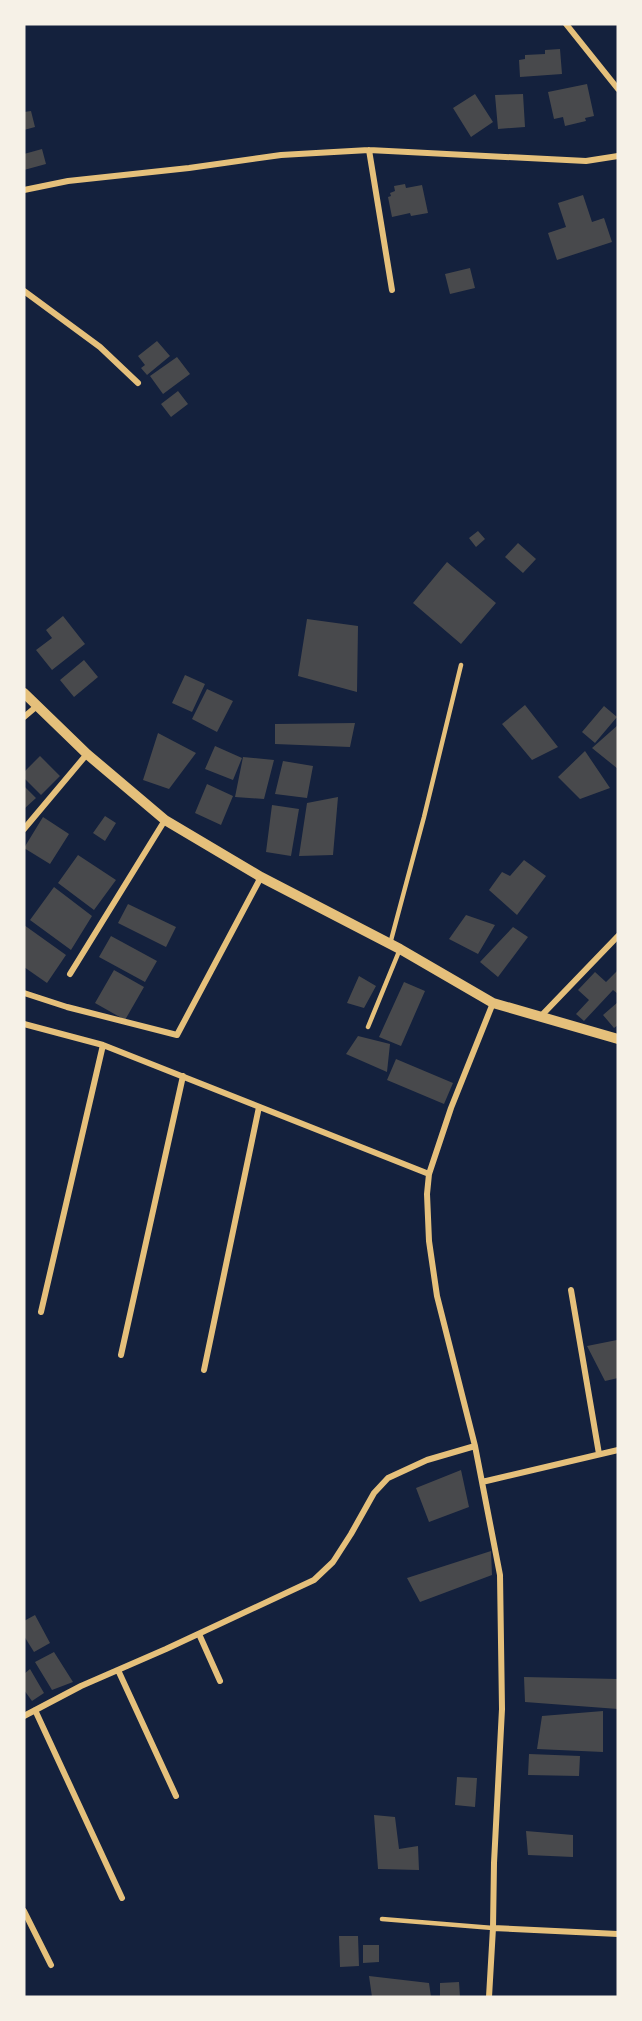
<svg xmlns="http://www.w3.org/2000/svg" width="642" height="2021" font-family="Ubuntu,sans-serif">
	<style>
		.building { fill: #48494c }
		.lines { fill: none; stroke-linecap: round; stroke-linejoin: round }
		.service { stroke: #e5c07b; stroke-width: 4.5 }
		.minor { stroke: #e5c07b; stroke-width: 6 }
		.tertiary { stroke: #e5c07b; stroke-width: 10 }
	</style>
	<rect width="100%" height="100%" fill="#14213d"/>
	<path class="building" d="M560,49L562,74L520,77L519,60L525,59V55L545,54V50Z
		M587,84L594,116L585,118L586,121L565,126L563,117L554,119L548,92Z
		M475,94L493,122L471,137L453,108Z
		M523,94L525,127L498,129L495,95Z
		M31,111L35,127L24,130V112Z
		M42,149L46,164L24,170V154Z
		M405,184L406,188L422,185L428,213L411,216L410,213L392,217L388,197L391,196L390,193L395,191L394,186Z
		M583,195L592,222L604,218L612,242L557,260L548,233L566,227L558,203Z
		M470,268L475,288L450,294L445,274Z
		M157,341L170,356L147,375L141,368L145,365L138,356Z
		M177,357L190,374L163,394L150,376Z
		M178,391L188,404L171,417L161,404Z
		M478,531L485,539L476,547L469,538Z
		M518,543L536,559L523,573L505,557Z
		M447,562L496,603L461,644L413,603Z
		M63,616L85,644L52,670L36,650L52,638L46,630Z
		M307,619L358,626L357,692L298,676Z
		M84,660L98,677L74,697L60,680Z
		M185,675L205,684L192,712L172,703Z
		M207,689L233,701L217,732L192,719Z
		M525,705L558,747L532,760L502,724Z
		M604,706L617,717L595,743L582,732Z
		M355,723L350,747L275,744V724Z
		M618,725V769L592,748Z
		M158,733L196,753L169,789L143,780Z
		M215,746L242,758L233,780L205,769Z
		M585,751L610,788L580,799L558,777Z
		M40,756L60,776L41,795L24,778V772Z
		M243,757L274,760L264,799L235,797Z
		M283,761L313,766L307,798L275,794Z
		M207,784L233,796L221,825L195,813Z
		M24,786L36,798L24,809Z
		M338,797L333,855L299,856L307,803Z
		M272,805L299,809L291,856L266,852Z
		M105,816L116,823L105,841L93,833Z
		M43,817L69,834L50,864L24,848Z
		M78,855L116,880L94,910L58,883Z
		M524,860L546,876L517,915L489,890L502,872L510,876Z
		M54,887L92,916L71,950L30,920Z
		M128,904L176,927L166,947L118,923Z
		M466,915L495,925L478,954L449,939Z
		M24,925L66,955L47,983L24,967Z
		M513,927L528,937L498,977L480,962Z
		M111,936L157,961L145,982L99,957Z
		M114,970L144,987L125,1020L95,1003Z
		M618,970V994L613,990L584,1021L576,1014L589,1000L578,990L595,972L606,982Z
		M359,976L376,986L364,1008L347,1003Z
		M404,982L425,991L401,1046L379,1037Z
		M618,1002V1025L614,1028L603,1015Z
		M358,1036L390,1044L387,1072L346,1054Z
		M396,1059L453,1083L444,1104L387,1080Z
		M617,1340L618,1378L605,1381L587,1346Z
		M461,1470L469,1507L429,1522L416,1488Z
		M491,1551L492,1575L420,1602L407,1578Z
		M35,1615L50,1643L34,1652L24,1636V1621Z
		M54,1652L73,1682L52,1690L35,1662Z
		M30,1669L44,1693L32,1701L24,1690V1674Z
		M524,1677L618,1679V1709L525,1702Z
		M603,1711V1752L537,1749L542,1716Z
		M529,1754L580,1756L579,1776L528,1775Z
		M457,1777L477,1778L475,1807L455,1805Z
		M374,1815L395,1817L399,1849L418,1846L419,1870L378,1869Z
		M526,1831L573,1835V1857L528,1855Z
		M339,1936H358L359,1966L340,1967Z
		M363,1945H379V1962L363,1963Z
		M369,1976L429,1983L431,1997H372Z
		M459,1982L460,1997H440V1983Z"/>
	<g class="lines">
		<path class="service" d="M390,944L424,817L461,665
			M368,1027L400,949
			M382,1919L493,1928"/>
		<path class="minor" d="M566,24L618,89
			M369,150L392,290
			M24,190L68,181L189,168L281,155L369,150L586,161L618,156
			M24,291L100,347L138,383
			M24,717L37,706
			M24,829L87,754
			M70,974L165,820
			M24,993L67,1007L177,1035L261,877
			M540,1017L618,936
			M24,1024L103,1045L429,1174
			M571,1290L599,1454
			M41,1312L103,1045
			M121,1355L183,1076
			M204,1370L259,1107
			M482,1482L618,1450
			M199,1634L220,1681
			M118,1670L176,1796
			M35,1710L122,1898
			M24,1716L81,1686L166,1649L314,1580L333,1562L351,1534L374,1493L388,1478L427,1460L475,1446
			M24,1911L51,1965
			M493,1928L618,1934
			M489,1997L493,1928L494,1863L502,1709L500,1575L475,1446L437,1296L429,1241L427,1194L429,1174L451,1108L493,1003"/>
		<path class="tertiary" d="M24,693L87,754L165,820L261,877L400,949L493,1003L618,1039"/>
	</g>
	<rect width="642" height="2021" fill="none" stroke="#f6f1e7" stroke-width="51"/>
</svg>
